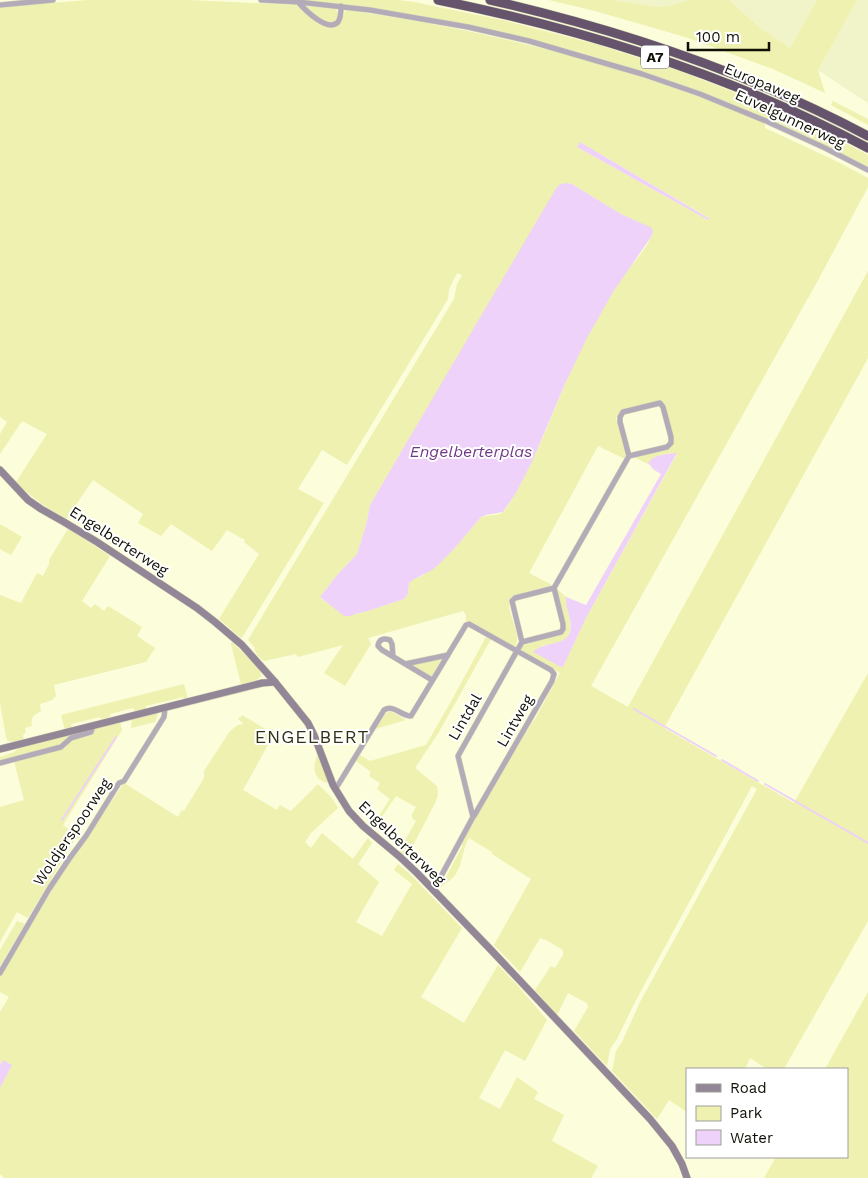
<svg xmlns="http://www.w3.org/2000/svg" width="868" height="1178" font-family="'Work Sans',sans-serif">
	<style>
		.built { fill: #f1f3c9 }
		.green { fill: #eef1af; fill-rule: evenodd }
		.water { fill: #eed2f9 }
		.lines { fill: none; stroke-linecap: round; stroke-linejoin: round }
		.stream { stroke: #eed2f9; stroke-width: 2 }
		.street-casing { stroke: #d5d7b9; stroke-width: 6 }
		.secondary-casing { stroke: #d5d7b9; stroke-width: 8 }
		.highway-casing { stroke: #d5d7b9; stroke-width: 10 }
		.street { stroke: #b4abb8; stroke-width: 5 }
		.secondary { stroke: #928697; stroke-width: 7 }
		.highway { stroke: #65546c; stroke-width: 9 }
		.labels { text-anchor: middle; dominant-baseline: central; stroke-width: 4; stroke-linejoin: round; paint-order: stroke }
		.shield { fill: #fff; stroke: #585851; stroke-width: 1 }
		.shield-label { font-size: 14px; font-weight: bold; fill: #101006 }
		.street-label { font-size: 15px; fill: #101006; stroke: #fff }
		.water-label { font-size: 16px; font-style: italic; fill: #6f3883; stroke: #fff }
		.quarter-label { font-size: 18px; letter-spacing: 1px; fill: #303115; stroke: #fff }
	</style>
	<rect width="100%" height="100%" fill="#fbfddb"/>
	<path class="built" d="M613,0H688L670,6L656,7Z
		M729,0H817L790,48L759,27Z
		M857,0H868V103L818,70Z"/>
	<path class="green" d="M89,0H189L296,5L306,13L308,16H310C318,22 333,35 340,22C342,18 343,14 346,10H348C491,31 632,66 765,123V128L836,161L868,178V187L817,282L591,686L628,707L868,271V358L664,728L794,803L868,673V921L784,1069H767L750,1058L745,1069H687V1112L669,1100L657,1119L612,1071L616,1051L622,1042L640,1002L757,789L752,786L635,1002L617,1039L610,1049L607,1066L574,1031L588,1007L587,1003L568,993L557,1015L535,990L551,966L555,968L563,955V950L548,941L540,938L520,972L494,945L531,879L492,854V852L469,838C463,847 463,861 457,872C454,878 446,883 440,888L462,847V843L478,811L531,724L535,719L560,673L523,652L521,648L522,646L564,631L556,588L566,597C565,609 577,631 565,640C559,644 548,644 541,646L563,667L586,618L677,454C666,453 655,454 648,464L634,457L667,450L670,448L673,441L662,400L622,411L619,413L616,418L627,456L625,459L598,446L529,573L552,585L512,596C502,609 522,630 516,645L513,647L470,622L466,621V615L463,611L368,638L371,644L345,686L324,673L343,645L298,657L296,654L264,661L258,656L254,649L255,648L248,640L267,608L454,299L457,284L462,275L457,273L449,289L448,299L347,465L322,450L298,489L324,503L243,636L241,638L219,619L259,554L244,542L245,540L227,530L212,551L171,524L161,536L138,523L143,514L93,480L66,519C47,508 32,498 16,482L47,434L22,421L0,454V434L7,422L0,417V7ZM580,142L709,218L710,219L708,220L577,147ZM572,184L621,214L651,228L653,232C647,250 632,264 621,279C608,298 597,318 587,338C561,386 546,439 519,487C516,492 507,509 503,512C499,516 487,515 481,517L455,548L422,576L413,579L409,583L408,594L404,599L368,611L355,614L327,603L320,597L337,575L357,554L366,525L370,505L464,347Z
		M303,0H398L414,2L502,20L599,45L680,71L756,101L817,128L868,155V167C692,74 502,21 303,0Z
		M549,0H613L656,7L670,6L688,0H729L759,27L790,48L817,0H857L818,70L825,93L773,69L685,37L595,11Z
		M306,6L336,9L338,14L337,18L333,23L324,22L306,7Z
		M833,101L868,119V125L831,105Z
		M0,524L22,537L11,555L0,549Z
		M68,529L75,533L110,556L82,601L91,608L95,604L104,611L108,606L142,627L137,636L155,648L146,662L54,685L56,696L52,700L40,704L41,711C34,715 30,717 32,726L25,728L26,732L23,735L24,740L15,742L8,741L6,737L0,703V595L21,603L37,573L43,576L49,564V560Z
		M486,637L491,639L439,732L415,768L437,786L438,795L435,803L406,859L398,853L416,821L412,818V814L416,807L396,796L372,831L370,829L390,799L377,789L380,783L369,776L371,772L356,761L360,755L370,761L426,745L453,698Z
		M232,642L260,669L261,676L256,681L242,685L241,684L231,644Z
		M442,659L431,677L413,665Z
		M184,684L188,699L184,700L183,697L146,706V709L135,712L133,708L110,714V717L101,719L100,717L71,724L72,728L65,730L61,715Z
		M390,711L406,720L375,729L385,714Z
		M159,712L155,722L131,728L132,718Z
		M242,715L274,734L243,790L277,810L280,805L291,811L318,784L332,798L338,808L311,833L305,842L311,848L322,833L353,859L368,838L372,843L358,864L379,882L356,922L382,936L412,884L394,870L398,864L411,875L462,928L421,997L464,1023L498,965L518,986L547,1020L525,1061L505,1050L479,1098L500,1109L517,1077L538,1092L534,1099L564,1115L552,1141L598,1166L591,1178H4L0,1174V1088L12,1065L3,1061L0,1065V1012L9,997L0,992V976L67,865L84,842L124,783L178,817L182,810L184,811L204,778V771L230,731L238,725L244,724L238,719L240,717H241Z
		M120,721L122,730L63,825L80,838L75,839L28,918L17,912L0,942V807L24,800L14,761L65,748L71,740L90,734L99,726Z
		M73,733C67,738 62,744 55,747L0,761V757L14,752L22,746Z
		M317,756H318L329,782L327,783C314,779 312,769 317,756Z
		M17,921L25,924L0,966V950Z
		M868,992V1178H764L776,1157H847V1069H825Z"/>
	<path class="water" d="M580,142L710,219L708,220L577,147Z
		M566,183L572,184L621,214L652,228L653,232L651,237L613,292L587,338L565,384L532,462L516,493L503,512L486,515L481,517C467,534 453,551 436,567C428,574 417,576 409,583L408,594L404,599L368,611L355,614L351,616H344L320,597L337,575L357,554L366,525L370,505L555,190L560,184Z
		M677,453L586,618L563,667H561L533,652C544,641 566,646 570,632C573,620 565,609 566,597L586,605L661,474L654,470L648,463C654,454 667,454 677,453Z
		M3,1060L12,1065L0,1088V1065Z"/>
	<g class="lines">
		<path class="stream" d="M634,709L716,756
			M722,760L758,781
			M765,784L868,843
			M62,820L116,737"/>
		<g class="street-casing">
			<path id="street" d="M261,0L298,2L370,10L468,27L529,41L642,74L700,94L766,121L825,148L868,170
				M298,2C305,10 328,33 338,22C341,18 341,11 341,6
				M0,5L53,0
				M522,642L561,632L563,629V624L554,588
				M393,656L392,644L390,640C383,638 379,639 378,646L382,650L432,680
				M405,664L448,655
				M0,763L61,747L71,738L91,732L93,726
				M334,788L338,785L384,710C394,704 401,716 411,716L466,625L469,624L551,670L554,674L552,681L474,816
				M433,891L473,817L458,756L522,642L512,601L515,598L554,588L629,456L620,422V417L623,412L660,403L663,407L671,437V443L667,447L629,456
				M0,973L49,889L69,859L86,836L119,783L124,781L164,717L165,708"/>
		</g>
		<g class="secondary-casing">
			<path id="secondary" d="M0,470L28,500L41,509L64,522L97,542L197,608L215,622L242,645L275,682L308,723L314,735L333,785L349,811L363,826L400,857L417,873L492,951L650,1119L672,1146L682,1164L687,1178
				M0,749L262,683L275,682"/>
		</g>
		<g class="highway-casing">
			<path id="highway" d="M438,0C587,30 733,76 868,148
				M490,0C621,30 749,73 868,136"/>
		</g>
		<use href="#street" class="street"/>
		<use href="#secondary" class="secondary"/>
		<use href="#highway" class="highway"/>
	</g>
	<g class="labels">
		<rect class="shield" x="641" y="45.5" width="28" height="23" rx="4"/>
		<g class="shield-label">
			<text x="655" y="57">A7</text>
		</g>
		<g class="street-label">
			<text transform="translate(762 83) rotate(23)">Europaweg</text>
			<text transform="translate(790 119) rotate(25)">Euvelgunnerweg</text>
			<text transform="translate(119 541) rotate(33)">Engelberterweg</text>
			<text transform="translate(465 717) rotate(-60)">Lintdal</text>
			<text transform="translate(515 721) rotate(-60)">Lintweg</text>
			<text transform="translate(72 832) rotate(-56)">Woldjerspoorweg</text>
			<text transform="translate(402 843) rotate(44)">Engelberterweg</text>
		</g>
		<g class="water-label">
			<text x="471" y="451">Engelberterplas</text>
		</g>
		<g class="quarter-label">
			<text x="312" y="736">ENGELBERT</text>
		</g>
	</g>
	<rect x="686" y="1068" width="162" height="90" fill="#ffffff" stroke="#9f9f9b"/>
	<rect x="696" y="1084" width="25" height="8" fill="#928697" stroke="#9f9f9b"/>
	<text x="730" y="1093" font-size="15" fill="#101006">Road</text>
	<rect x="696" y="1106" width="25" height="15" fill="#eef1af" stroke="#9f9f9b"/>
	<text x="730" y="1118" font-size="15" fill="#101006">Park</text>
	<rect x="696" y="1130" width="25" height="15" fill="#eed2f9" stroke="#9f9f9b"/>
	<text x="730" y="1143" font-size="15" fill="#101006">Water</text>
	<path d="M688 42v8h81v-8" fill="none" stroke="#101006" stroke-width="2.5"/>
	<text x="696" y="42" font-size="15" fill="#101006" stroke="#ffffff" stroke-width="4" paint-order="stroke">100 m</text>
</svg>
